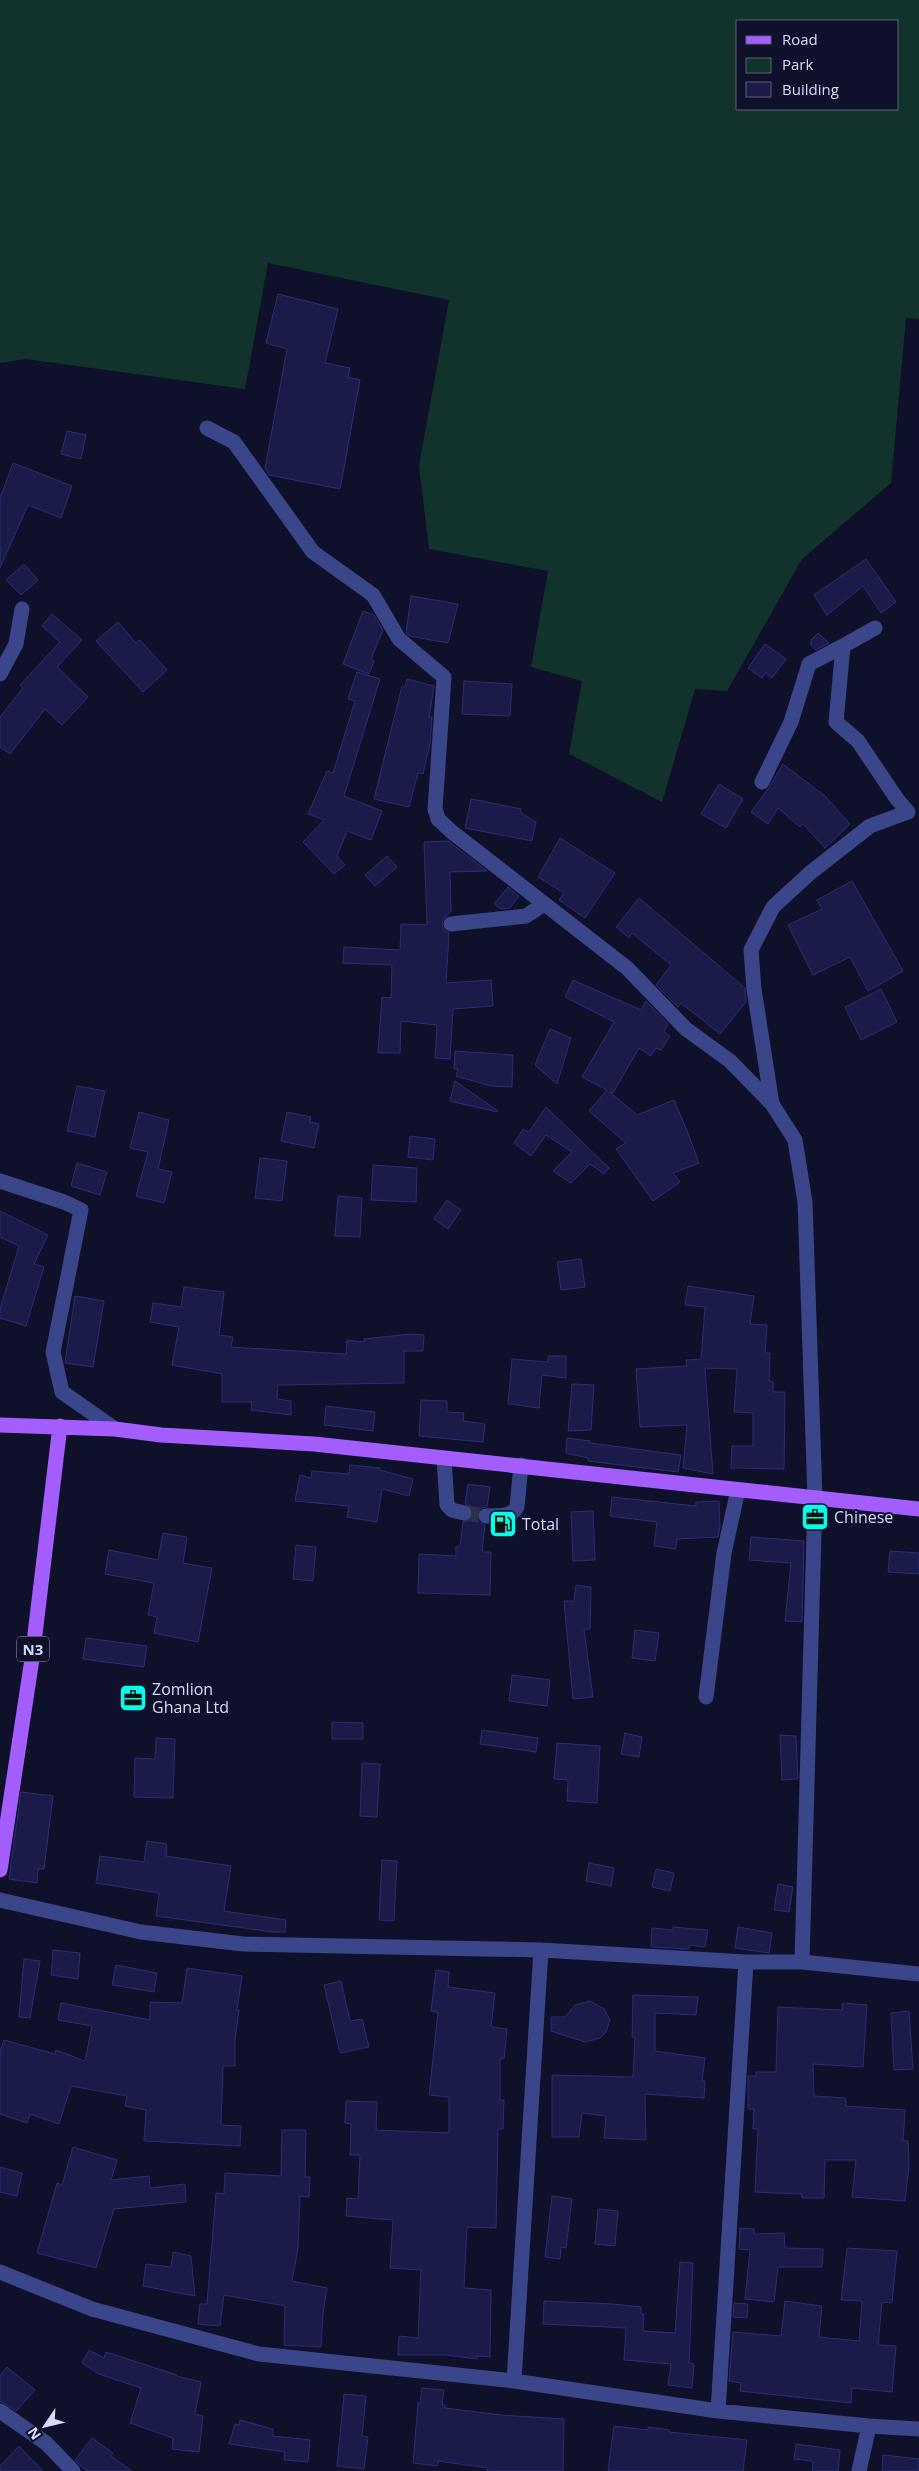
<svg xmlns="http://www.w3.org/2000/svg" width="919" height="2471" font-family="'Open Sans',sans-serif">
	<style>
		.green { fill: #12332b; fill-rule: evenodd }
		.building { fill: #1b1b4a; stroke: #2d2d76 }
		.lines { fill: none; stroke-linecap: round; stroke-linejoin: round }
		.minor-tunnel { stroke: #2d2e49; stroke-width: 15; stroke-dasharray: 15 8; stroke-linecap: butt }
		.minor { stroke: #3a4689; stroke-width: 15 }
		.major { stroke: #a45eff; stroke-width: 15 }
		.labels { text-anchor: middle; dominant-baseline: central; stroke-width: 4; stroke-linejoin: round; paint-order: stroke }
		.shield { fill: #0f1029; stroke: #9b9dbf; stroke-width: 1 }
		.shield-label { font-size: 15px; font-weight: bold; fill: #d7daff }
		.poi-label { font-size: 16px; fill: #d7daff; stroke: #0f1029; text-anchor: start }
	</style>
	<rect width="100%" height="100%" fill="#0f1029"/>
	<path class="green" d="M0,0H919V319L906,318L891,483L802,559L727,691L695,689L662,802L569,754L582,681L531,667L548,571L429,549L419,466L449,300L268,263L245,389L26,359L0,363ZM738,21H898V109H738Z"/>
	<path class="building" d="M278,294L338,309L325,363L350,368L348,377L360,380L340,489L269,475L265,468L287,349L266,343Z
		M67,431L86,435L81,459L61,454Z
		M13,463L72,486L61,518L28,505L0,568V498Z
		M866,559L896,602L881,613L863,586L827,615L814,595Z
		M24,564L38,580L21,595L6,580Z
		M411,596L458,604L448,643L410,636L406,633Z
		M363,611L374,615L383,630L371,659L374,661L369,674L343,664Z
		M52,614L82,640L57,667L88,697L62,725L45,709L10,754L0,747V717L23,688L20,685L60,642L42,626Z
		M118,622L136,643L140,640L167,670L143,692L96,641Z
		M818,633L829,643L816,650L811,645V640Z
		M765,644L786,659L772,678L766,673L762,678L748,668Z
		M357,672L380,679L344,796L382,811L371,840L347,831L337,856L345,865L334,874L303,842L324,820L308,814L327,771L333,773L355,701L348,699Z
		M407,679L434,686L429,717H432L430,744L423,774L418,773L409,807L374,799L402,686L405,687Z
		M464,681L512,684L510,716L462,714Z
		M783,764L826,797L850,824L825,848L803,824L800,827L778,808L768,824L751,812L770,786Z
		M719,784L743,799L726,828L701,814Z
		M471,799L521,809L520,812L536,822L532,841L465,828Z
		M560,838L615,873L585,918L559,900L564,893L538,877Z
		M448,841L487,871L450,872L451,911L443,920L442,924L444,930L449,933L446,983L491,980L493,1006L453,1009L450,1059L435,1058L437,1025L401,1021L400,1053H378L382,997L391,998L392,965L343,963L344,947L400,950L401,924L427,925L424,842Z
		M387,856L397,867L375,886L365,875Z
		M852,881L903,971L868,991L850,957L813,975L788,925L822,909L817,900Z
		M508,887L519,896L510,908L501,909L494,904Z
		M639,898L745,988L746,1002L720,1034L681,1003L678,1007L656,985L671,965L632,933L629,938L616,927Z
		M573,980L641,1010L646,1001L668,1024L664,1032L670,1036L661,1050L656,1048L651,1056L639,1048L613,1093L610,1092L637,1115L674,1100L688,1133L699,1163L673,1173L680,1182L653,1201L616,1149L626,1143L589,1111L607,1090L582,1077L614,1022L565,997Z
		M881,989L897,1022L861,1040L845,1007Z
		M550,1029L571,1038L557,1084L535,1065Z
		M455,1051L513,1055L512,1087L491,1086L456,1076L458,1069H454Z
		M455,1081L498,1111L497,1112L450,1101Z
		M77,1086L105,1091L95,1137L67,1131Z
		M546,1107L609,1168L604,1174L590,1164L571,1183L569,1182L553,1171L572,1152L546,1135L531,1156L514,1143L523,1129L529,1132Z
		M139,1112L169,1120L158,1169L172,1172L164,1203L136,1196L148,1152L130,1148Z
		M287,1112L311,1117L310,1122L319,1124L314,1148L281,1141Z
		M410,1136L435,1139L433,1160L408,1157Z
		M260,1158L287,1161L282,1201L255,1198Z
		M77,1163L107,1172L100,1195L71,1186Z
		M373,1165L417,1168L416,1202L371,1200Z
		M338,1196L362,1198L360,1237L335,1236Z
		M447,1200L461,1210L448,1229L434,1219Z
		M0,1211L48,1235L34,1264L44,1267L26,1326L0,1318V1309L19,1246L0,1237Z
		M581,1259L585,1287L561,1290L557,1262Z
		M688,1286L754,1296L750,1324L767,1325L765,1353H770L769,1381L773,1382V1392H785L784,1469L731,1468L732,1446H753V1413L734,1412L737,1369L705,1368L713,1474L683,1468L687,1425L640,1427L636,1369L687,1366L686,1360L701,1359L705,1307L685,1305Z
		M184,1287L224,1292L219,1335L233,1337L231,1347L346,1354L347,1340L364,1342V1339L411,1334L424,1335L423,1351H404V1383L278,1385L277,1399L291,1401V1415L251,1410L252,1402H222V1374L172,1365L179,1327L150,1322L153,1303L181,1307Z
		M75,1296L104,1301L93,1367L65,1363Z
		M548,1356H566V1378L542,1375L539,1408L508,1404L512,1359L548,1362Z
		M572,1384L594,1385L591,1430L568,1431Z
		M421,1400L447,1401V1412L464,1413L463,1421L485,1424L483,1442L419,1436Z
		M326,1406L375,1412L373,1431L324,1425Z
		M567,1438L590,1441V1443L681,1455L678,1472L588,1461V1458L566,1453Z
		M350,1465L380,1468V1470L413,1479L409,1496L382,1489L377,1522L347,1517L349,1506L295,1501L300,1475L311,1478L312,1471L349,1474Z
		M468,1484L490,1487L487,1507L481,1508L477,1516L478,1521L485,1525L482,1552H491L490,1595L418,1593L419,1554L456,1556V1546L460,1547L463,1522L470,1520L473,1515L471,1507L465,1504Z
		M612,1497L696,1506V1502L719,1501L720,1527L718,1537L677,1539L676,1549L654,1546L657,1522L610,1516Z
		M593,1511L595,1560L573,1561L571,1512Z
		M163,1533L187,1537L183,1563L212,1568L198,1642L154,1633L157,1617L148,1615L154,1583L105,1574L109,1550L158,1560Z
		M751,1537L804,1541L802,1622L785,1621L791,1563L749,1560Z
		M296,1545L316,1547L313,1581L293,1579Z
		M890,1551L919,1553V1574L888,1572Z
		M576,1585L591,1587L590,1629H584L593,1697L573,1699L564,1601H574Z
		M635,1630L659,1633L655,1661L632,1658Z
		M86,1638L147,1646L144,1667L83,1659Z
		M512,1675L550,1680L547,1706L509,1701Z
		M332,1722L363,1723V1739H332Z
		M482,1730L538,1738L536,1752L480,1744Z
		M625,1733L642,1737L639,1757L621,1754Z
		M780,1735L796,1736L798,1779L782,1780Z
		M156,1738L175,1739L173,1798L134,1797L135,1758L155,1759Z
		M557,1743L600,1746L597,1803L567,1801L568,1780L554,1779Z
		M362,1763L380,1764L377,1817L360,1816Z
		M21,1792L53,1796L44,1869H38L37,1883L9,1879Z
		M147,1841L167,1844L166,1856L231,1866L224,1911L286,1920L285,1932H273L156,1916L159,1893L96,1883L100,1856L144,1862Z
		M382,1860L397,1861L394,1921L379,1920Z
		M589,1863L614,1868L611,1886L586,1881Z
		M656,1869L674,1873L670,1891L652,1887Z
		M778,1884L793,1887L789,1912L774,1910Z
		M673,1927L708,1930L705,1947L689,1945V1949L651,1947L652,1928L673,1930Z
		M738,1927L772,1933L769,1953L735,1948Z
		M53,1950L80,1953L78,1979L51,1975Z
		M24,1959L40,1961L30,2018L19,2017Z
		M116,1965L157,1973L154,1992L112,1985Z
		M187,1968L242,1976L237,2010H239L235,2040V2066H223L221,2125L241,2126L240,2146L144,2141L146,2110L125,2106L127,2096L71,2086L59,2124L30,2114L27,2123L0,2114V2052L4,2040L55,2054L56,2050L85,2061L92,2026L58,2020L61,2003L150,2020V2002L182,2003Z
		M436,1970L449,1972L448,1987L495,1993L491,2027L507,2029L504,2059L500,2058V2100H504L503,2129H498L496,2228L467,2227L464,2288L491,2290L490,2357L477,2356V2359L446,2355H398L399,2336L418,2338L421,2270L390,2268L393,2220L346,2216L347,2198L358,2199L360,2155H350L351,2124L345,2123L346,2101L377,2102L376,2130L449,2133V2097L429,2095L438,2012L431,2011Z
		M341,1981L350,2021L362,2019L369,2047L340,2053L324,1985Z
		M633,1995L698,1997L696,2015L655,2013V2051L705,2058L702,2081H705L704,2098L645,2094L646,2140L604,2138L606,2116L582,2113L579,2137H552V2075L633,2077L635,2037H632Z
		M590,2001L604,2009L610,2020L606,2032L600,2038L585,2042L551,2031V2017H565L575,2005Z
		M842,2003L867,2005L863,2067L813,2064L814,2096L846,2098V2106L905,2110L903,2141H908L909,2166L905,2201L852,2197L856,2160H825L824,2198H802V2194L755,2192L758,2129H753L754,2109H748V2076H756V2072H776L778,2007L842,2010Z
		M909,2011L913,2069L894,2070L891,2013Z
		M282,2130H306L305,2177H310L309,2197L300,2196L298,2248L292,2281L327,2288L323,2313L321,2347L284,2345L285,2306L224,2295L220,2326L198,2324L200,2304H207L216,2193L224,2194L225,2173L281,2176Z
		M73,2147L117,2160L111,2180L149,2176L150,2188L185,2184L186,2202L114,2209L96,2268L37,2253L57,2183L62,2185Z
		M0,2167L22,2173L17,2196L0,2192Z
		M552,2196L572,2199L566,2248L561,2247L560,2259L545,2257Z
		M598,2209L618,2211L615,2246L595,2244Z
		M740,2228L754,2229V2234L784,2233L785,2248L823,2249L822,2267H778L774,2302L745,2299L750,2250L739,2249Z
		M847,2248L897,2251L892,2303L882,2302L878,2345L896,2346L892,2392L852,2388L851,2403L740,2391L741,2383L729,2381L733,2332L781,2336L785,2301L822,2306L819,2337L859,2341L862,2301L841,2300Z
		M173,2252L191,2256L195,2296L143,2286L146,2264L171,2267Z
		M680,2262L693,2263L689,2363L694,2364L692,2388L668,2385L671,2364L624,2360L626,2328L543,2324L544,2301L613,2304L641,2307V2314H644L643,2331L675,2333Z
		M734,2303L748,2304L747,2318L733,2317Z
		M89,2350L104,2358L106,2352L177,2375V2376L201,2382L195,2414L203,2416L199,2452L172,2449L173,2438L130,2423L141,2388L99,2374L82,2363Z
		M7,2367L35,2390L16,2411L0,2401V2375Z
		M422,2388L444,2390L442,2405H445V2408L501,2415L564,2419L563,2471H487L488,2468L438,2461L437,2466L413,2463L418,2403H420Z
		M344,2394L366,2396L362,2436L368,2437L364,2469L337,2466Z
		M240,2420L273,2429V2436L310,2440L308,2462L284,2460L285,2452L229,2444L235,2424L239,2425Z
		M614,2426L648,2430V2427L669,2430V2432L747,2440L743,2471H608Z
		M92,2438L113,2453L111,2456L132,2471H87L81,2466L75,2460Z
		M796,2444L840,2450L838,2471H812L813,2461L794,2459Z
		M19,2446L43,2471H0V2466Z
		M883,2455L919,2459V2471H882Z"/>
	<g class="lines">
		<path class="minor-tunnel" d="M464,1513L486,1516"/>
		<path class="minor" d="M207,428L234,442L313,552L373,595L399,639L444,677L435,809L438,819L452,832L627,968L686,1029L730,1061L772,1104L795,1140L805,1202L815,1498L802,1962
			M0,674L16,644L22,609
			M762,782L791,722L809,664L843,646
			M451,924L526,916L544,904
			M772,1104L754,989L751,950L773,907L810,873L870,826L908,812L897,799L858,741L836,722L843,646L875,628
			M0,1181L64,1202L81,1210L53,1352L62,1392L115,1429
			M444,1458L447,1505L452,1510L464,1513
			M486,1516C498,1515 511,1518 517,1507L521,1465
			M706,1697L724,1553L738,1490
			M0,1900L141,1932L243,1944L541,1950L746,1962H802L919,1974
			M0,2272L92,2309L259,2354L514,2381L718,2411L869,2426L919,2429
			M514,2381L541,1950
			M0,2411L46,2443L73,2471
			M718,2411L746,1962
			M859,2471L869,2426"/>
		<path class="major" d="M0,1425L115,1429L161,1435L314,1444L919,1509
			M0,1870L32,1659L60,1426"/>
	</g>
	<defs>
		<g id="office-square" transform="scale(1.4375)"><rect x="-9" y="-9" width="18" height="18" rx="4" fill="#03ffe8" stroke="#0f1029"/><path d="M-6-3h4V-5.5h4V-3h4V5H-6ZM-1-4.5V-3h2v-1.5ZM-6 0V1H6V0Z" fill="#111"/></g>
		<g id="fuel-square" transform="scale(1.4375)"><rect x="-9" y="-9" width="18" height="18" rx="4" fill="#03ffe8" stroke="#0f1029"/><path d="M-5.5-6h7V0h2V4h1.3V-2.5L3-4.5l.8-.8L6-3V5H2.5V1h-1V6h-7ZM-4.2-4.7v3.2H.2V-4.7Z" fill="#111"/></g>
	</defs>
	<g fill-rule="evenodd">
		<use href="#office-square" x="815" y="1517"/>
		<use href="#fuel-square" x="503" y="1524"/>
		<use href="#office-square" x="133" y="1698"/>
	</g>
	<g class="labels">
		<rect class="shield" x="17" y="1636.5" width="32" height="25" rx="4"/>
		<g class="shield-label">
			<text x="33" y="1649">N3</text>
		</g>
		<g class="poi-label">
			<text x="834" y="1517">Chinese</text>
			<text x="522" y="1524">Total</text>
			<text x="152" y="1689">Zomlion<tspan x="152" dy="18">Ghana Ltd</tspan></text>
		</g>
	</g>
	<rect x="736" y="20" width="162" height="90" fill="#0f1029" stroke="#5f617f"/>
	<rect x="746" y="36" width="25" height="8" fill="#a45eff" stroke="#5f617f"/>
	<text x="782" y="45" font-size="15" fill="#d7daff">Road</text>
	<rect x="746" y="58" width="25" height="15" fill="#12332b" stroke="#5f617f"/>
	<text x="782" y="70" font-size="15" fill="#d7daff">Park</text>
	<rect x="746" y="82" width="25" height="15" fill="#1b1b4a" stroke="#5f617f"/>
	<text x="782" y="95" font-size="15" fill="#d7daff">Building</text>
	<g transform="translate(45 2426) rotate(235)" stroke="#0f1029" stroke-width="4" paint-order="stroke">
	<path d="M0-4L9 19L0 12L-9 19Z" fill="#d7daff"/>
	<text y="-8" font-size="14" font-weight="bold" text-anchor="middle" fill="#d7daff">N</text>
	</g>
</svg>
